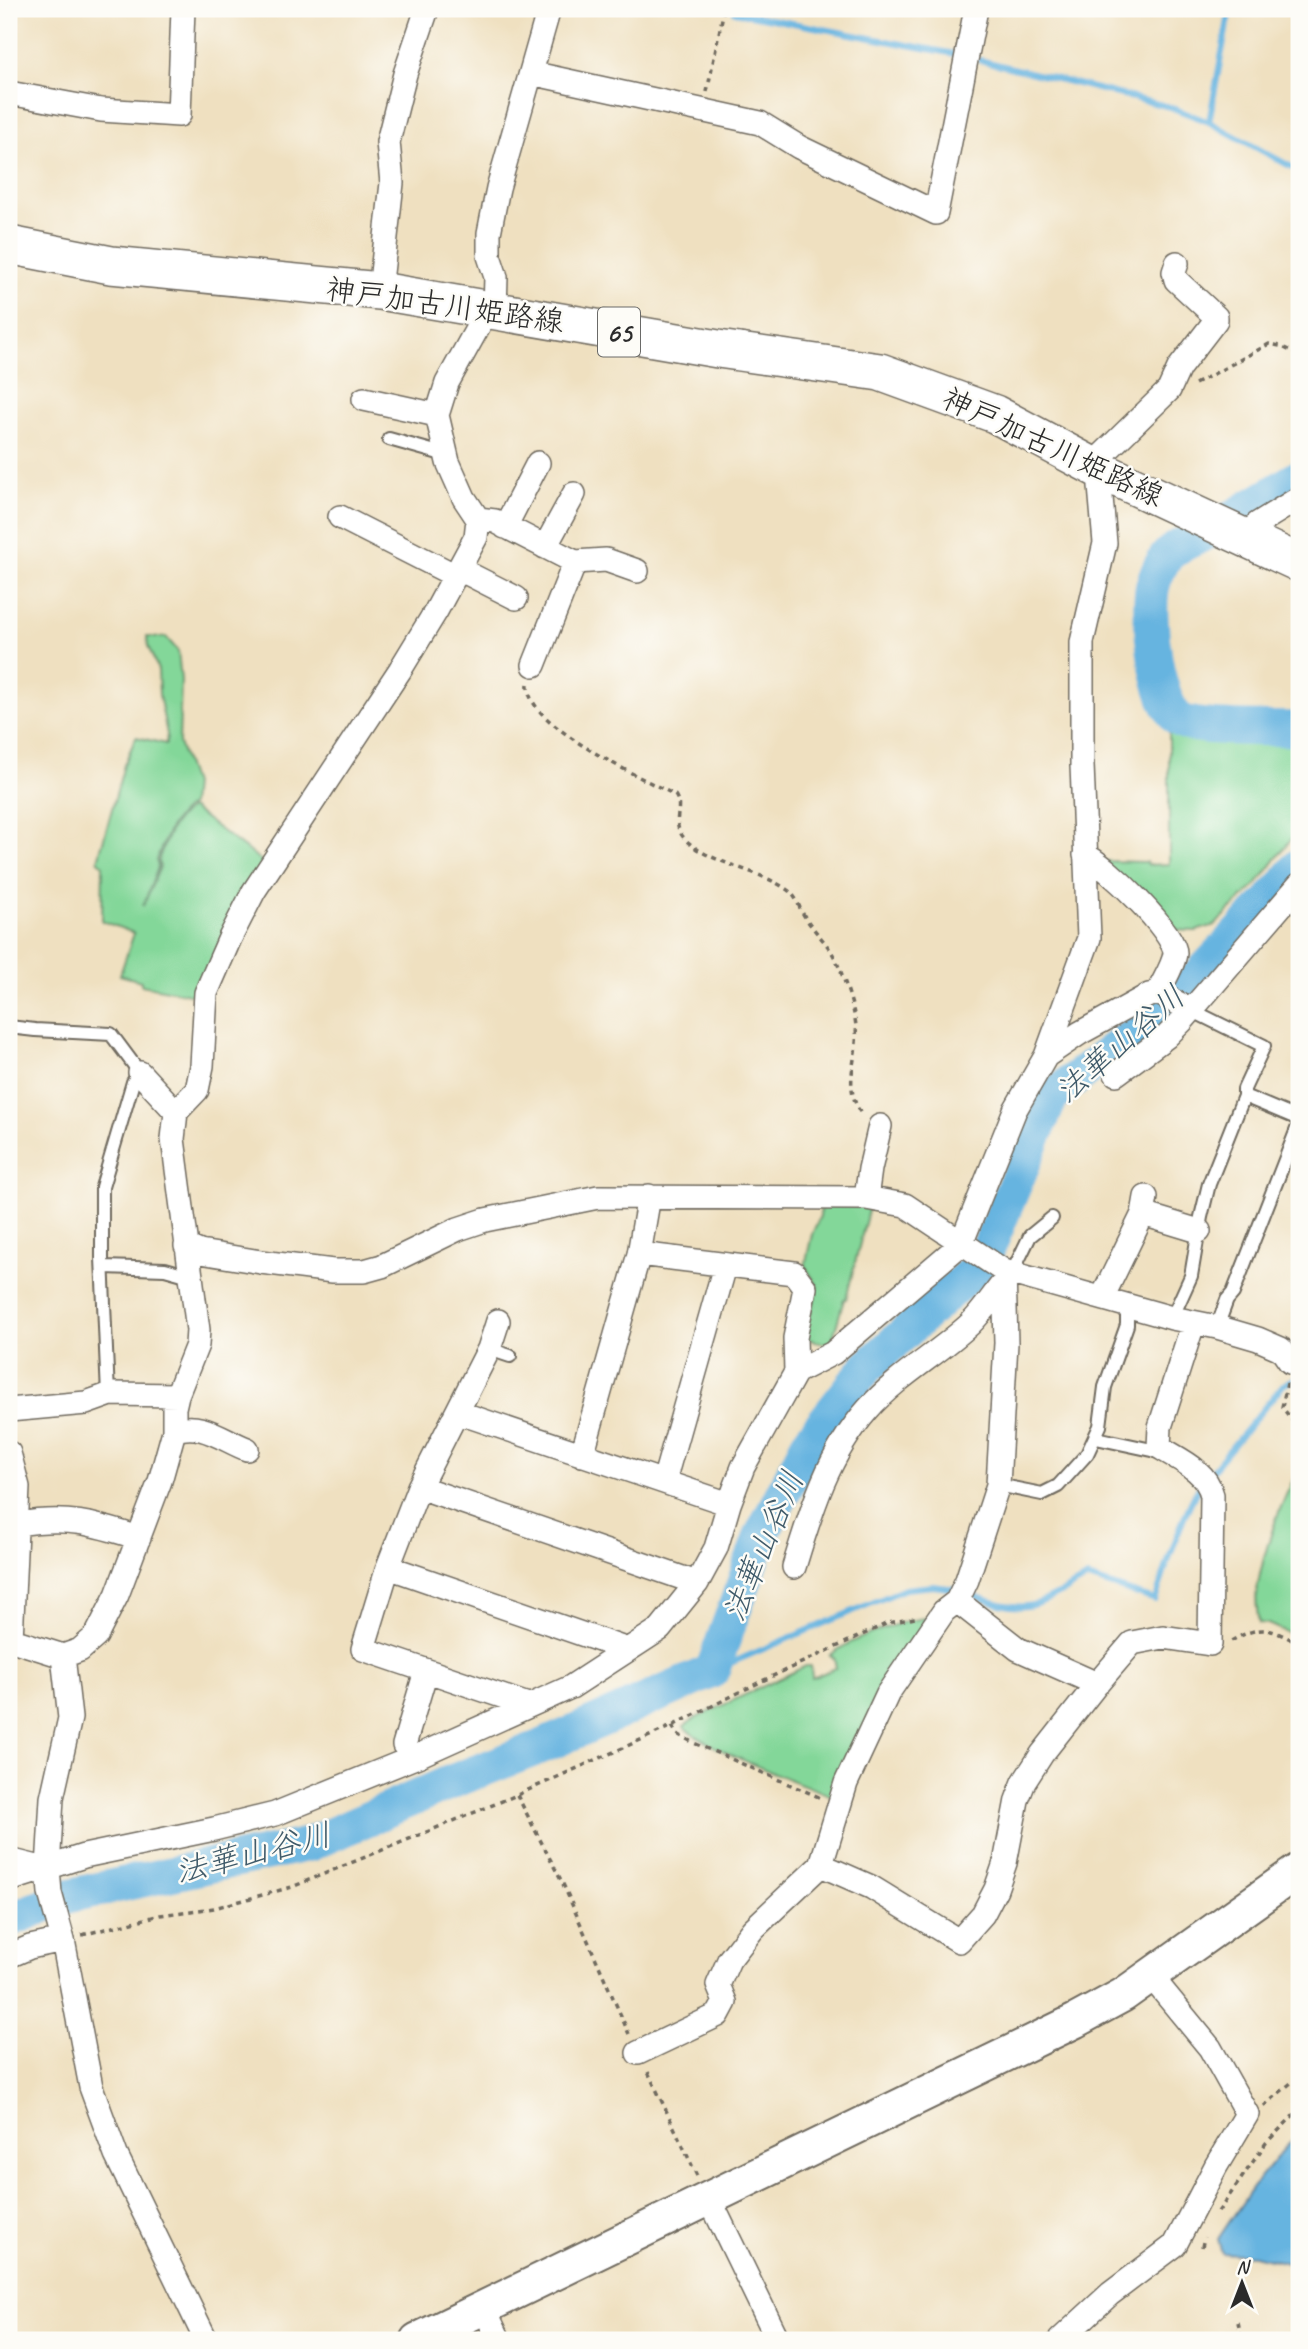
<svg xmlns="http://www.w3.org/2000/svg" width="1308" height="2349" font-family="Caveat,'Klee One',sans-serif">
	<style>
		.green { fill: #83d799; stroke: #578162; stroke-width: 2 }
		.water { fill: #66b4e0; stroke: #487086; stroke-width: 2 }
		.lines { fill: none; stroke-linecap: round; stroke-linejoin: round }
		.stream { stroke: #66b4e0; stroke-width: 6 }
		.river { stroke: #66b4e0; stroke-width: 35 }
		.lane-casing { stroke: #706a5f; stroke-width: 16 }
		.street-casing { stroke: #706a5f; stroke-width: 26 }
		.secondary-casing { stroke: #706a5f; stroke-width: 37 }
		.primary-casing { stroke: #706a5f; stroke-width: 40 }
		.path { stroke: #706a5f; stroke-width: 3.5; stroke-dasharray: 5 5; stroke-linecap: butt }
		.lane { stroke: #fff; stroke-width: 12 }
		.street { stroke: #fff; stroke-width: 23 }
		.secondary { stroke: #fff; stroke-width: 33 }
		.primary { stroke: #fff; stroke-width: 37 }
		.labels { text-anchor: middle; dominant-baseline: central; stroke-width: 5; stroke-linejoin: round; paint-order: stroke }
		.shield { fill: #fdfcf7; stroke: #6a6a68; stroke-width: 2 }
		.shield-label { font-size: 28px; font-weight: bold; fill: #2b2b2b }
		.street-label { font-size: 30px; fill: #2b2b2b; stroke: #fdfcf7 }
		.water-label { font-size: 32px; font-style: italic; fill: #405b6a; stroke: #fdfcf7 }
	</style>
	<rect width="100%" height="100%" fill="#fdfcf7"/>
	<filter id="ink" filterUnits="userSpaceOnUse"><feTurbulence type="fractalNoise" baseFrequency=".0143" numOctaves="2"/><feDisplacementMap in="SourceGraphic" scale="14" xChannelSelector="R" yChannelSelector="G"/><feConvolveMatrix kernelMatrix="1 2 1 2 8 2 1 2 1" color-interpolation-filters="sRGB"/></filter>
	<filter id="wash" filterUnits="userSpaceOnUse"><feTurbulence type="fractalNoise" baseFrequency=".00686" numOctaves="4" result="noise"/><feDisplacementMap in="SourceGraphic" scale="28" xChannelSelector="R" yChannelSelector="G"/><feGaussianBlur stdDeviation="1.57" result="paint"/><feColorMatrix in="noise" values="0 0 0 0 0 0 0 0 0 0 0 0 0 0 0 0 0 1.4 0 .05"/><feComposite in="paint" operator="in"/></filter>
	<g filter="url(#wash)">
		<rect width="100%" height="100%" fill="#efe0c0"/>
		<path class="green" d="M147,637H166L178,651L181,680L179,743L193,784L191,805C170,819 166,838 156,860L158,867L143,906L160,867L158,861C166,840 171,820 191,808L263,862L200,996L141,985V981L120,975L134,933L102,921L103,865L98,860L124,765L136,737L166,744L167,734L159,695L158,670L148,646Z
			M1169,728L1268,734L1299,742V828L1295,834L1257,884L1215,925L1196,931L1169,930L1103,861L1146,862L1147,865L1169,864Z
			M821,1205L869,1207L846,1299H844L831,1345L803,1338L818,1287L805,1266L812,1234L820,1216Z
			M1299,1470V1638L1268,1624L1259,1623C1257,1612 1255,1601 1257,1590C1263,1554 1280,1501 1299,1470Z
			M926,1618L839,1799C809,1786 701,1748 684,1726L696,1718L806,1666H811L812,1678L836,1668L834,1658L830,1655C850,1640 901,1620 926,1618Z"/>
		<path class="water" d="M1299,2133V2266L1254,2255L1222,2253L1218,2239C1244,2200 1266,2166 1299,2133Z"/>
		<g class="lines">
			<path class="stream" d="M735,9V12L955,54
				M980,60L1170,107L1209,122L1299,171
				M1209,122L1230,9
				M1207,1477L1283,1385L1299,1376
				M967,1593C1029,1617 1032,1607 1088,1578L1155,1600C1169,1561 1179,1522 1200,1485
				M712,1671L905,1589L933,1586L957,1589"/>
			<path class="river" d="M1299,477C1269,496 1238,514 1208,532C1194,540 1178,544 1167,556C1161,563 1155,577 1153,585C1146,611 1156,709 1182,721C1202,730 1274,728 1299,729
				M9,1920L68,1896L310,1844L451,1782L543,1746L712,1671L761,1536L809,1441L867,1367L973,1271L987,1251L1051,1097L1170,1006L1277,893L1299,866"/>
		</g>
	</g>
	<g filter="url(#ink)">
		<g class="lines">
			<g class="lane-casing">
				<path id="lane" d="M389,439L446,455
					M9,1027L35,1030L111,1034L140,1073L133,1082L102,1187V1258L108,1395
					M1244,1096L1299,1119
					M104,1267L165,1269L190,1276
					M1012,1273L1030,1236L1052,1218
					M1172,1318L1191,1276L1201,1217L1209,1184L1244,1096V1089L1264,1046L1191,1010
					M1217,1327L1227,1300L1233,1293L1299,1124
					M489,1349L510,1356
					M1096,1438L1152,1450L1159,1447
					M998,1485L1042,1494L1058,1486L1087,1454L1100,1426L1105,1387L1127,1325V1305"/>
			</g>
			<g class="street-casing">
				<path id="street" d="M531,73L760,123L799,147L936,213L976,9
					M9,93L101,110L179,115L183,9
					M380,291L392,183L388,142L405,74L427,9
					M495,310L496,277L489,256V233L498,188L549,9
					M364,399L437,415
					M1093,464L1169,390L1179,368L1216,320V317L1176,280L1174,272L1177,263
					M340,517L456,576
					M478,519L495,521L575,562L606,560L637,571
					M505,527L538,463
					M1248,539L1257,524L1299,498
					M545,547L574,494
					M459,569L516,598
					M534,665L575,562
					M1085,855C1104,863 1176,933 1175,953C1174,965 1163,981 1158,993
					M1046,1056L1080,1033L1149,995L1158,993L1191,1010
					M140,1073L176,1112
					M1116,1074L1166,1037L1183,1020L1299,885
					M866,1198L870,1169L880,1126
					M1143,1214L1199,1231
					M186,1246L200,1252L261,1262L333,1271H364L382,1266L458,1229L485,1220L598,1197L866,1198L905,1205L1004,1271L1172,1318L1217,1327L1258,1339L1281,1349L1290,1362L1299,1357
					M639,1254L794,1273L805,1288L795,1338L796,1372
					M1004,1271L1006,1343L998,1485L967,1580L957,1601L944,1611L888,1693L846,1783L821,1865L871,1887L959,1941L983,1914L996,1889L1005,1863L1017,1800L1024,1782L1042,1754L1097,1684L1132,1643L1163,1637L1210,1644L1212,1495C1206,1470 1180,1460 1159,1447L1160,1427L1193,1324
					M1102,1298L1143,1214L1146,1197
					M9,1410L86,1403L111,1394L177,1395
					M457,1412L489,1349L498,1321
					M174,1431C200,1420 223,1440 247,1449
					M9,1453L18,1487L11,1640
					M582,1455L639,1254L649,1196
					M664,1481L725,1266
					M419,1487L697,1583
					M18,1524C67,1516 92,1523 139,1538
					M388,1567L628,1650
					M794,1567C811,1511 828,1454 868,1409C897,1376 938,1354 970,1324C983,1312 993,1295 1004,1282
					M957,1601L1018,1649L1097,1684
					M9,1639L63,1656L80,1650L96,1636L117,1595L160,1481L174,1431V1408L177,1395L197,1345L198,1330L173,1139L176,1112L197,1090L202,1066L206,993L230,938L254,891L400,670L436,611L476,537L478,519L464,498L448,462L437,415L447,383L488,309
					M63,1656L70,1718L52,1798L48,1869L50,1893L63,1940L91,2087L116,2155L206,2340
					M528,1705L363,1649L388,1567L419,1487L457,1412L729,1504
					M404,1745L426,1671
					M9,1860L45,1869
					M9,1880L84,1856L214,1829L275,1814L420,1755L571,1687L660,1629L697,1583L716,1548L729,1504L743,1467L796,1372L833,1353L961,1244L1015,1110L1046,1056L1089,938L1082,765V642L1105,543L1100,486L1102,471
					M9,1956L30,1947L63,1940
					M638,2053L718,2015L725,2002L718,1985L729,1960L753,1929L821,1865
					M709,2198L778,2340
					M484,2308L499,2340
					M1060,2340L1110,2294L1175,2245L1216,2166L1247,2114L1210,2048L1150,1975"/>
			</g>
			<g class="secondary-casing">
				<path id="secondary" d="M417,2340L1075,2021L1123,1995L1299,1870"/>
			</g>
			<g class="primary-casing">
				<path id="primary" d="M9,245L111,265L380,291L718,349L880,372L995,414L1102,471L1299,563"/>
			</g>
			<path class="path" d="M707,92L724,9
				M1195,384L1269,344L1280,346L1299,355
				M528,684C524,725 642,778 675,795C685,809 669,822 685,839C708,864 760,869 789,891C795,896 797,901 800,908C808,925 821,936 831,951C841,967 855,1009 856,1027C859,1060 841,1084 862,1115
				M1287,1383L1282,1407L1299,1429
				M1231,1641C1261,1624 1271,1628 1299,1644
				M1299,1656V1665
				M672,1726L677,1734L694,1743L821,1798
				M517,1795L563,1884L629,2034
				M82,1935L160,1915L214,1908L292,1887L517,1795L672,1726L762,1681L888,1623L915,1618
				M648,2072L697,2176
				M1264,2106L1299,2076
				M1218,2212L1266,2143L1299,2110
				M1202,2247L1204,2237
				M1238,2322L1242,2340"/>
			<use href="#lane" class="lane"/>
			<use href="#street" class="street"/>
			<use href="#secondary" class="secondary"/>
			<use href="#primary" class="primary"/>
		</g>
	</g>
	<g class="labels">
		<rect class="shield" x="598" y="307.5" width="42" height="49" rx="5"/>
		<g class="shield-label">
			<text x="619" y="332">65</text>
		</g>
		<g class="street-label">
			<text transform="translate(445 305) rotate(8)">神戸加古川姫路線</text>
			<text transform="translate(1053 447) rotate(25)">神戸加古川姫路線</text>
		</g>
		<g class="water-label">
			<text transform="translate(1120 1044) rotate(-41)">法華山谷川</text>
			<text transform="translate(763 1546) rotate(-67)">法華山谷川</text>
			<text transform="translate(253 1853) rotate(-14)">法華山谷川</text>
		</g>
	</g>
	<rect width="1308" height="2349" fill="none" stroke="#fdfcf7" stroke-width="35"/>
	<g transform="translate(1242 2283)" stroke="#fdfcf7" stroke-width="5" paint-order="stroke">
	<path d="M0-5L12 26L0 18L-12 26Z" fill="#2b2b2b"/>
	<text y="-10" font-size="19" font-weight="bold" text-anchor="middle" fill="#2b2b2b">N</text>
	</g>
</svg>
